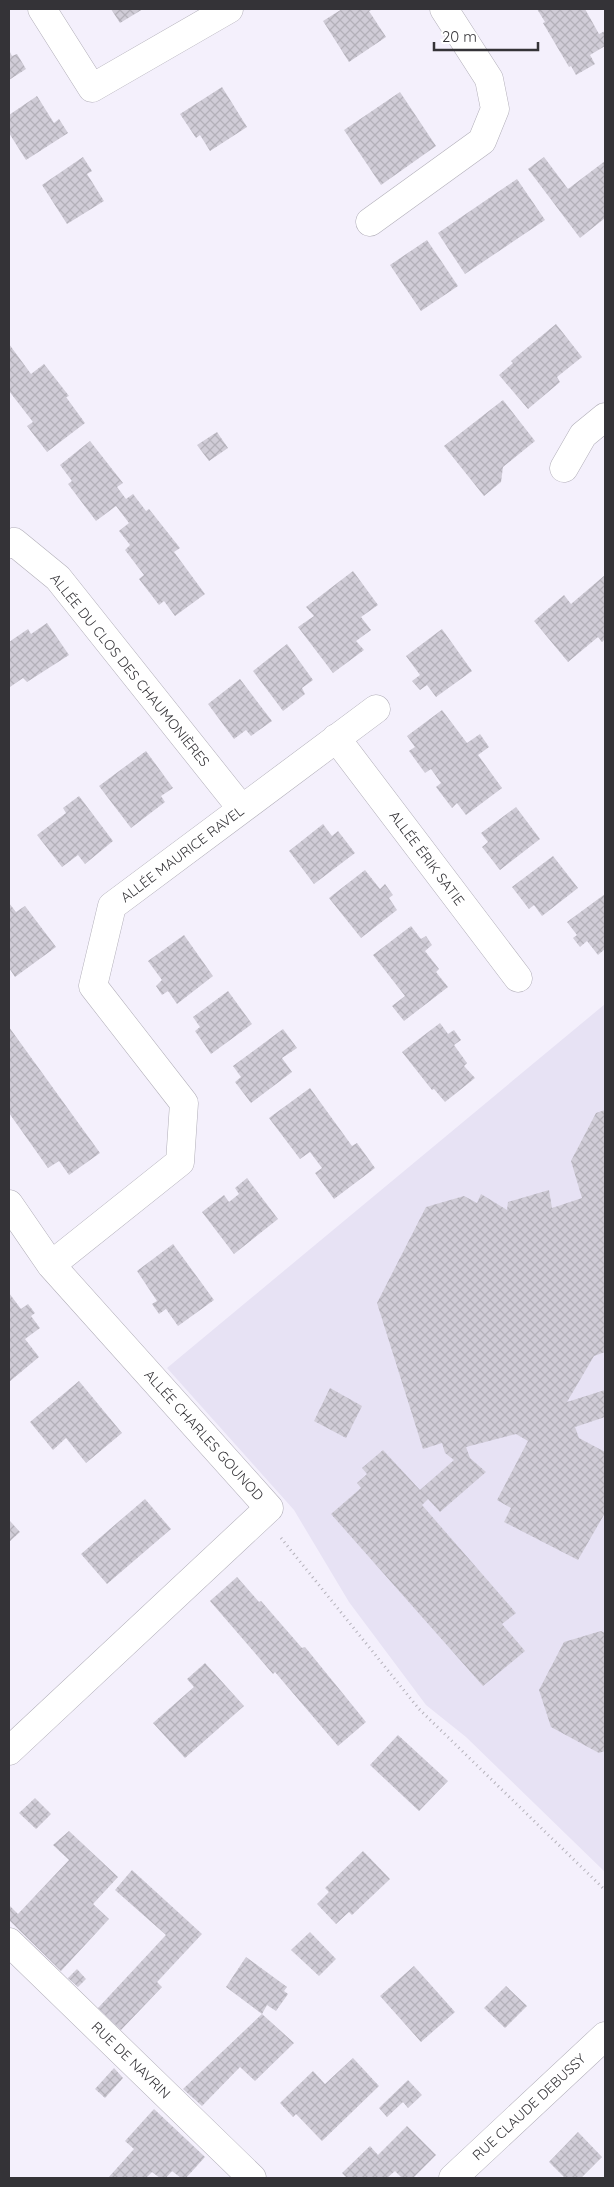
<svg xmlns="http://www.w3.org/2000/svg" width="614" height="2187" font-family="Quicksand,sans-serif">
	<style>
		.built { fill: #e7e2f4 }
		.building { fill: url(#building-cross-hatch) }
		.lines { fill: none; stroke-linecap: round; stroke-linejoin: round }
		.street-casing { stroke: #b1aeb8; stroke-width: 29 }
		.path { stroke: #b5b2bb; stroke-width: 3; stroke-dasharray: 1 4; stroke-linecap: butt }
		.street { stroke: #fff; stroke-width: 28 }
		.labels { text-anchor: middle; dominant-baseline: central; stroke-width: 4; stroke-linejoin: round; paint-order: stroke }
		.street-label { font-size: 14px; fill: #343337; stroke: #fff }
	</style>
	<defs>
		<pattern id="building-cross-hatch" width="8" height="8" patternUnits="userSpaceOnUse" patternTransform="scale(1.25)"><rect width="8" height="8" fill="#d0ccd7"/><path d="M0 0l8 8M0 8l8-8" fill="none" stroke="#b3b0b9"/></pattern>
	</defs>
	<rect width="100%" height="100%" fill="#f4f0fc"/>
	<path class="built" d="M605,1004V1872L466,1737L426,1705L349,1602L294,1510L167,1368Z"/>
	<path class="building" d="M111,9H143L120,23Z
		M342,9H373L369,11L386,37L349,62L323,21Z
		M537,9H585L599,34L605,31V46L590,55L595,64L576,75L571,66L569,67L543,23L545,22Z
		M9,50L12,56L17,54L26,69L9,80Z
		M222,87L247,127L210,151L200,135L196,138L180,114Z
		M400,92L436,146L381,185L344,130Z
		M37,96L54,123L59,119L68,133L26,160L9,133V115Z
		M83,157L92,171L87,174L104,201L67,224L42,185Z
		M544,157L568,189L605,161V218L580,238L528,169Z
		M517,179L545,220L465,274L438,233Z
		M427,240L458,286L421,311L390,265Z
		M556,324L582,357L557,377L560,382L528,409L499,375L513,363L511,361Z
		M9,344L31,374L44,364L69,396L66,397L85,423L47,452L27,426L33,422L9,391Z
		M503,400L535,441L503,467L501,482L484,496L444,446Z
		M217,432L228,448L209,461L197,445Z
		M90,441L123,483L117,487L126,499L133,494L146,511L149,509L180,548L174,552L205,594L175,616L164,601L159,605L139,579L144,575L125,550L130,545L119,531L129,523L116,506L96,521L68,484L72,481L60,465Z
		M353,571L378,605L361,617L371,630L356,641L364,650L333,673L298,627L314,616L306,607Z
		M605,575V639L602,642L598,637L568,662L534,621L564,595L571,604Z
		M47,623L69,655L27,682L23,678L10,687L9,642L28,629L31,634Z
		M442,629L472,671L436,697L427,685L420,690L412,681L420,675L406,656Z
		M287,644L313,680L302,688L305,694L283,711L253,671Z
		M240,679L272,721L251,736L246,730L234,739L208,704Z
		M442,710L467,743L480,734L489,747L478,755L502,788L466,815L457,803L452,808L436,787L441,783L431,769L425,773L409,751L415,747L407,736Z
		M146,751L173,788L161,796L165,802L131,828L99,786Z
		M79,796L113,841L85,864L78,855L62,867L37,835L66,813L63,808Z
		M516,807L540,839L500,870L482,847L488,842L481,833Z
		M323,824L332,836L338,831L355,853L314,884L289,851Z
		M553,856L578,888L542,916L534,905L529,909L512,887Z
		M365,870L380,889L385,884L393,895L389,898L397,910L361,938L329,898Z
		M605,894V949L598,955L587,941L580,947L573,938L577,935L567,922Z
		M9,903L16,912L25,906L56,947L15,977L9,968Z
		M411,926L421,939L426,936L432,945L425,951L439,969L436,972L448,987L404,1021L392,1006L405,996L373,955Z
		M184,935L213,976L177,1004L168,991L162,995L156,986L162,980L148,961Z
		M228,991L252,1024L211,1054L195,1031L200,1027L193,1017Z
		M440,1023L448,1034L454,1030L461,1040L454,1045L467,1063L464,1066L475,1078L445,1102L434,1089L432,1090L402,1052Z
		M9,1027L100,1153L69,1175L59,1161L48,1168L9,1113Z
		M283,1029L297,1048L282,1058L292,1072L251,1103L235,1082L241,1077L233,1066Z
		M310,1088L352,1146L357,1143L375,1168L334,1199L315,1173L322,1168L310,1152L300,1159L269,1118Z
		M605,1110V1352L594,1356L567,1402L605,1390V1417L575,1427L579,1438L605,1452V1513L578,1560L504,1522L511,1508L497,1500L528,1441L516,1434L466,1447L470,1458L486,1472L440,1512L428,1499L422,1505L516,1613L502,1624L525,1651L483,1686L331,1514L361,1488L357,1483L367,1474L362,1468L383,1450L420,1490L454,1460L445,1453L442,1443L423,1449L377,1303L426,1207L464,1196L477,1203L481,1194L507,1210L508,1202L549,1190L552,1208L582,1198L571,1161L596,1113Z
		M247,1178L278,1219L234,1254L202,1212L224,1195L229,1202L239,1194L235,1188Z
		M173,1244L214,1300L178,1326L166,1309L159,1314L152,1304L157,1301L137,1271Z
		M9,1293L21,1309L28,1304L35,1313L31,1316L40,1328L25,1339L39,1357L9,1382Z
		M79,1381L122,1433L86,1463L66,1438L53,1450L30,1422Z
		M330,1388L362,1406L346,1438L314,1421Z
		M145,1499L171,1529L107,1584L81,1554Z
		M9,1520L20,1532L9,1542Z
		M237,1577L259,1602L261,1601L302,1648L305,1647L366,1722L338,1746L275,1672L273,1674L210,1601Z
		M601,1631L605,1633V1751L599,1753L551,1727L539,1690L564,1642Z
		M205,1663L244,1706L185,1758L153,1723L194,1687L187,1679Z
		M398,1735L448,1781L419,1811L370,1765Z
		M35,1798L51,1814L36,1829L19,1813Z
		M69,1831L118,1877L93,1904L109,1919L61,1971L9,1920V1905L18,1914L69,1860L53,1845Z
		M363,1851L390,1879L352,1915L349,1912L336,1924L317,1904L329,1892L325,1888Z
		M132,1870L202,1934L157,1982L162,1987L121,2030L98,2008L166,1935L115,1890Z
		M310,1932L336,1959L319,1976L291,1950Z
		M246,1957L287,1987L284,1991L288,1994L276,2011L267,2005L262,2014L226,1987Z
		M414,1966L455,2012L421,2042L380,1996Z
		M77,1969L86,1979L78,1987L68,1978Z
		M506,1986L527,2006L505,2028L484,2008Z
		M262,2014L294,2043L255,2081L240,2067L202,2106L183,2089Z
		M353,2058L379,2086L322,2141L296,2114L293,2117L280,2103L313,2071L325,2084Z
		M114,2068L123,2078L105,2098L95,2089Z
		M408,2080L422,2095L408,2108L403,2102L387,2117L379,2108Z
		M154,2109L205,2157L186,2178H181L172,2171L166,2178H160L152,2172L146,2178H108L134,2149L125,2141Z
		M407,2126L436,2155L413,2178H402L395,2171L387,2178H347L342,2173L370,2146L378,2155Z
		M578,2132L602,2157L581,2178H565L549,2162Z"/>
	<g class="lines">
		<g class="street-casing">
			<path id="street" d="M42,9L92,88L229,9
				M370,222L482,141L495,109L489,79L444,9
				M564,468L583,435L605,417
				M9,544L14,542L58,578L242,809
				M336,738L518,978
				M9,1204L51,1265L269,1508L9,1751
				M51,1265L180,1162L184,1103L93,986L112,906L376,709
				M9,1942L252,2178
				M453,2178L605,2036"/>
		</g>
		<path class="path" d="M281,1538L419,1709L605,1890"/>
		<use href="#street" class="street"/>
	</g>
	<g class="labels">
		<g class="street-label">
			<text transform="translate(130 670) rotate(51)">ALLÉE DU CLOS DES CHAUMONIÈRES</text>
			<text transform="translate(182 854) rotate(-37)">ALLÉE MAURICE RAVEL</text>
			<text transform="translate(427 858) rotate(53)">ALLÉE ÉRIK SATIE</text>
			<text transform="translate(204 1435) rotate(48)">ALLÉE CHARLES GOUNOD</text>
			<text transform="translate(131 2060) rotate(44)">RUE DE NAVRIN</text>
			<text transform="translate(529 2107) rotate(-43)">RUE CLAUDE DEBUSSY</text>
		</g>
	</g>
	<rect width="614" height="2187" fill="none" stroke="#343337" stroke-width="20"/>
	<path d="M434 42v8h104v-8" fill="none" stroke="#343337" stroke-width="2.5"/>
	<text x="442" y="42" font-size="15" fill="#343337" stroke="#ffffff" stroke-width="4" paint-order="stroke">20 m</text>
</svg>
